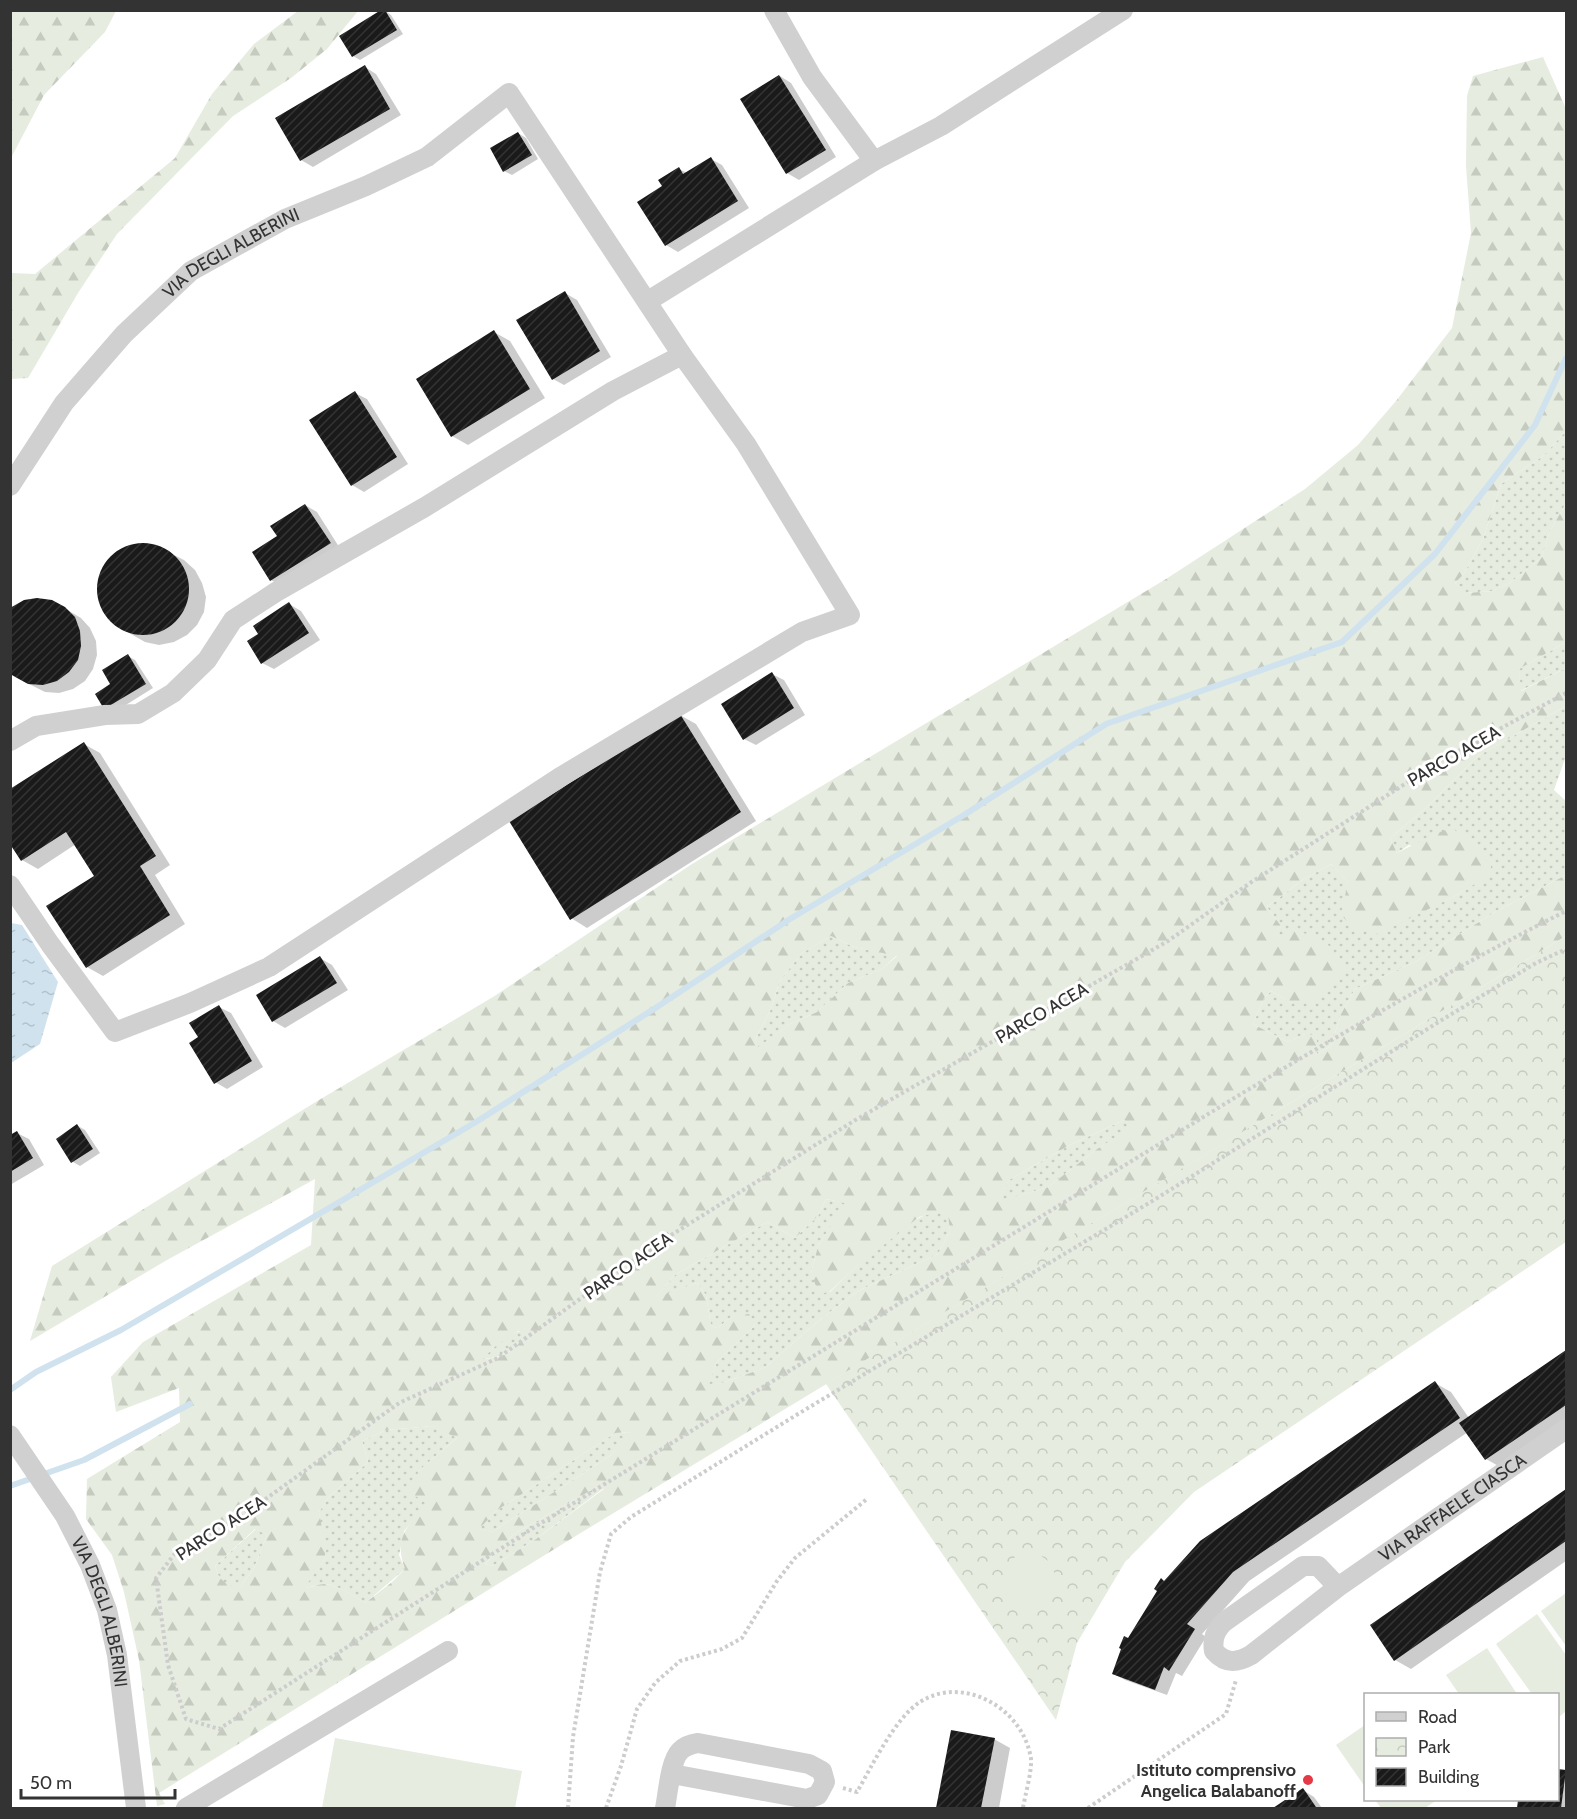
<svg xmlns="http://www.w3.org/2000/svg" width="1577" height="1819" font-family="Cabin,sans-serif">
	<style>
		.grass { fill: url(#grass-dots) }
		.forest { fill: url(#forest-firs); fill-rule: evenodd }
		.park { fill: url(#park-crowns) }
		.garden { fill: #e6ecdf }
		.water { fill: url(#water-ripples) }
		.shadow { fill: #0003 }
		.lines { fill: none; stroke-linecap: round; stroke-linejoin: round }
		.stream { stroke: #cfe2ee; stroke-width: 6 }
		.building { fill: url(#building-hatch) }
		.path { stroke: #cdcdcd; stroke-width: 4; stroke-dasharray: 3 3; stroke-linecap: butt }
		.minor { stroke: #d0d0d0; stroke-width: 20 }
		.poi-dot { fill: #e63946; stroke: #fff; stroke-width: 2 }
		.labels { text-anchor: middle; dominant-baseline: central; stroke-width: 6; stroke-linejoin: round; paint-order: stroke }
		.street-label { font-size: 18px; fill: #333; stroke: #fff }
		.poi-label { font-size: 18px; font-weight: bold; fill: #333; stroke: #fff; text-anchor: end }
	</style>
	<defs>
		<pattern id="grass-dots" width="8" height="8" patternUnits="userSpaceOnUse" patternTransform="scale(1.5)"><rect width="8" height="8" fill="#e6ecdf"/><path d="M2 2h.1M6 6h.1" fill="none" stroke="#c6cbc0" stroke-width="1.8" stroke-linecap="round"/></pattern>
		<pattern id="forest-firs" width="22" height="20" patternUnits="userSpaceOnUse" patternTransform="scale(1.5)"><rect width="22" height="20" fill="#e6ecdf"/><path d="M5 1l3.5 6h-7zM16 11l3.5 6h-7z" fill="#c6cbc0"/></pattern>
		<pattern id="park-crowns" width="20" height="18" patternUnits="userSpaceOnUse" patternTransform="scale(1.5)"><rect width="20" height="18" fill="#e6ecdf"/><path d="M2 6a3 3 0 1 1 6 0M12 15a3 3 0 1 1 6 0" fill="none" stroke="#c6cbc0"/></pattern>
		<pattern id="water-ripples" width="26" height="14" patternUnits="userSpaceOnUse" patternTransform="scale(1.5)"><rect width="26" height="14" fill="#cfe2ee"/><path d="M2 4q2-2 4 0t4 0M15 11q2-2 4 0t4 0" fill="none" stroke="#b2c2cd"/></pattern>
		<pattern id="building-hatch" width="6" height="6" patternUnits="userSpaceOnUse" patternTransform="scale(1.5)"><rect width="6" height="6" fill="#1a1a1a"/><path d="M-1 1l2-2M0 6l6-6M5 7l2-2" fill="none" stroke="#333"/></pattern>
	</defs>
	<rect width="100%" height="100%" fill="#fff"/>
	<path class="grass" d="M1566,431V503L1550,531L1542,557L1510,583L1492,591L1465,593L1455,583L1463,575L1483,539L1501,484L1543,456Z
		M1566,642V668L1520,691L1519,669Z
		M1566,706V756L1554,790L1566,801V875L1495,912L1415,962L1355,989L1341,1014L1331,1046L1317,1054L1305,1034L1288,1042L1253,1024L1264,998L1271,991L1292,1003L1281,939L1273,932L1281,926L1267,907L1301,881L1331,864L1348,882L1422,911L1455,896L1487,876L1491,866L1409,845L1397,853L1390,838L1424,810L1478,756Z
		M831,936L854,947L897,955L882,969L848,983L817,1012L792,1023L758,1048L754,1042L771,1009L780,980L802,953Z
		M1124,1120L1132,1128L1097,1149L1048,1187L996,1203L1009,1180L1068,1146Z
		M826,1199L846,1203L818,1246L811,1273L830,1292C849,1273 913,1210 939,1212C943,1212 945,1214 948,1215L950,1231L938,1254L858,1291L822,1318L764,1368L722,1383L708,1385L717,1362L755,1325L732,1316L718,1328L711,1326L706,1295L697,1283L655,1298L675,1275L767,1222L795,1238L818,1216Z
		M526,1330C519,1351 502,1358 482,1359C493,1348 509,1331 526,1330Z
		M433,1426L458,1437L423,1467L406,1489L427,1503L404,1531L399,1555L405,1569L365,1603C355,1596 335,1584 324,1584C316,1584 312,1588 304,1587L324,1560L319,1512L328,1498L368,1462L362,1441L386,1430Z
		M633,1432L610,1456L492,1532L478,1529L496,1511L615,1433Z
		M597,1487L604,1488L536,1539L493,1566L485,1564L514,1534Z
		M256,1529L267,1535L254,1568L241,1586L229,1587L219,1577L215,1566Z"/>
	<path class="forest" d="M11,10L116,11L105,32L44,95L11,158Z
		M298,11H358L327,49L291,78L233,116L117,234L78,293L28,378L11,379V273L35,274L175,158L212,94L254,44Z
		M1543,57L1566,109V431L1543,456L1501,484L1483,539L1463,575L1455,583L1466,593L1492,591L1510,583L1542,557L1550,531L1566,503V642L1519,669L1521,691L1566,668V706L1478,756L1424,810L1390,838L1397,853L1434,834L1452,828L1473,844L1491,866L1488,876L1455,896L1378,934L1355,929L1341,915L1348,882L1331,864L1301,881L1267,907L1281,926L1274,932L1281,939L1294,931C1324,937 1328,941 1344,967L1338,978L1312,1002L1292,1003L1271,991L1264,998L1253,1024L1288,1042L1305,1034L1317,1035V1054L1331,1046L1341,1014L1355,989L1415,962L1495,912L1566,875V936L579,1534L159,1793L165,1804L157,1806L139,1660L124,1592L112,1555L86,1519L87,1479L180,1422L179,1388L116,1412L111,1377L143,1342L311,1245L315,1179L167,1260L30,1341L52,1266L314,1103L493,997L692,864L1166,579L1305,489L1358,445L1396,401L1452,328L1471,233L1466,166L1467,96L1473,76ZM831,936L854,947L897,956L882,969L848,983L817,1012L792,1023L758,1047L754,1042L771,1009L780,980L802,953ZM1124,1120L1131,1128L1097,1149L1048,1187L997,1202L1009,1180L1068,1146ZM826,1199L845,1203L818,1246L811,1273L819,1294L829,1292L856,1267L919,1217L939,1212L948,1215L950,1231L938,1254L858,1291L822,1318L764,1368L722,1383L709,1384L717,1362L755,1325L749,1314L732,1316L718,1328L711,1326L706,1295L697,1283L656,1297L675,1275L767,1222L795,1238L818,1216ZM518,1331H525C519,1351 502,1358 483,1359L494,1347ZM433,1426L457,1438L423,1467L405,1489L426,1503C408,1526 393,1538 405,1569L392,1582L365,1603C356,1596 335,1584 324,1584C317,1584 312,1588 305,1587L324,1560L326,1550L319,1512L328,1498L368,1462L362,1441L386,1430ZM632,1432L610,1456L492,1532L479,1529L496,1511L615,1433ZM597,1487L604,1489L536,1539L493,1566L485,1564L514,1534ZM255,1529L267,1535L254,1568L241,1586H229L219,1577L215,1566Z"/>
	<path class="park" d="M1566,936V1242L1194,1492L1125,1562L1077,1643L1056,1720L826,1384Z"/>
	<path class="garden" d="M1003 1579a26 26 0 1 1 52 0a26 26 0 1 1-52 0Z
		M1566,1593V1646L1541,1611Z
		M1537,1614L1566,1655V1711L1558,1718V1694H1532L1496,1644Z
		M1487,1648L1517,1694H1459L1446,1675Z
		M1365,1725V1787L1336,1745Z
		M335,1738L522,1771L515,1808H322Z
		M1375,1800H1437L1425,1808H1381Z"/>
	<path class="water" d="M11,923L22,925L58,982L40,1044L11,1063Z"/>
	<path class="shadow" d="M384,10L391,15L403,34L360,60L353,56Z
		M365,67L376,74L401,115L313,167L301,160Z
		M780,76L791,83L836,157L799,180L787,173Z
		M518,133L526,138L538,159L512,175L504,171Z
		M711,159L722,165L749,208L678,252L666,245L664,187L679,169L687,173Z
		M565,293L577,300L611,357L564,385L553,379Z
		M494,332L510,341L545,398L468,445L452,436Z
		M355,393L367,399L408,464L364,492L352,485Z
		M305,505L317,512L341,550L283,587L271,580L254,552L279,536Z
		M139,544L154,545L184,560L195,570L202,583L206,597L204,612L197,625L187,635L174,642L159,645L145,642L115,625L105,613L99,599V583L103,569L112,556L125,548Z
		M289,604L301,611L320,640L274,669L262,663L260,634Z
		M64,608L81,618L90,628L96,641L97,655L93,669L85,681L73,689L59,693L45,692L15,677Z
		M128,656L135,660L153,688L113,713L105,708L112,685Z
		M772,674L784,680L805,715L756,745L744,739Z
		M680,715L696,724L756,821L587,928L571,918Z
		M84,744L100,753L170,865L155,875L185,924L103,976L87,967L96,876L76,844L38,869L22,860Z
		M320,958L332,965L348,990L285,1028L273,1021Z
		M219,1007L231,1013L263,1067L227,1089L215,1082L200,1038Z
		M78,1126L85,1130L100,1153L80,1166L73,1162Z
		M17,1133L29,1139L44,1165L10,1185V1137Z
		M1566,1352V1424L1502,1468L1486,1459L1468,1432L1249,1581L1202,1634L1206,1637L1182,1676L1176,1673L1167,1695L1125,1680L1114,1674L1129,1640L1164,1582L1435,1383L1451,1392L1469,1418Z
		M1566,1491V1561L1411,1669L1395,1660L1372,1626Z
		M952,1731L994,1739L1010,1748L999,1808H938Z
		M1558,1770L1566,1772V1808H1518L1520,1800H1558Z
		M1303,1790L1314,1797L1322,1808H1275Z"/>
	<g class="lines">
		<path class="stream" d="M10,1390L36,1372L121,1330L476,1122L657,1007L790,919L964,815L1106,724L1342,642L1435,554L1535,425L1566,358
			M10,1486L84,1460L190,1404"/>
	</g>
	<path class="building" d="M381,10H385L397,30L352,57L339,36Z
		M365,65L390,109L300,161L275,118Z
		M779,75L826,150L786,174L740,99Z
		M518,132L532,155L503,172L490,148Z
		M711,157L738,201L665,246L637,202L662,186L658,180L679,167L683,174Z
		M565,291L600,351L552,380L516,320Z
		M494,330L530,389L451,437L416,379Z
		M355,391L397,457L351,486L309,420Z
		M305,504L331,543L270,581L252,552L277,536L270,526Z
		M97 589a46 46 0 1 1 92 0a46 46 0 1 1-92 0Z
		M37,598L52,600L65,607L75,617L80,631L81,646L78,660L69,672L57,681L43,685L28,684L10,674V608L24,600Z
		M289,602L309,633L261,664L247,641L258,634L253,626Z
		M128,654L146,684L104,709L95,694L110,684L102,670Z
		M772,672L794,708L743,740L721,704Z
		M680,714L741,812L570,920L509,821Z
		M84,742L156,856L140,866L170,915L86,968L46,906L94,876L66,832L21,861L10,844V789Z
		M320,956L337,983L272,1022L256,995Z
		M219,1005L252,1061L214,1084L189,1043L198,1037L189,1023Z
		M77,1124L93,1149L71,1163L56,1139Z
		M17,1131L33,1158L10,1172V1135Z
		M1566,1350V1405L1485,1460L1459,1423Z
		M1435,1381L1460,1418L1233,1572L1187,1624L1195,1629L1169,1671L1164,1667L1155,1690L1112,1674L1121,1649L1119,1648L1124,1636L1128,1638L1157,1591L1154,1589L1161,1578L1164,1581L1200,1541Z
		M1566,1489V1541L1394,1661L1370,1625Z
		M951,1730L995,1738L981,1808H936Z
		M1558,1769L1566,1770L1561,1808H1517L1518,1800H1558Z
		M1303,1788L1316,1807L1314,1808H1273Z"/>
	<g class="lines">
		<path class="path" d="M1566,693L1444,759L1250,883L1168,941L857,1119L652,1247L498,1358L399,1403L242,1516L176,1552L156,1578L168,1665L186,1719L219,1729L533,1528L1236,1097C1344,1032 1453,968 1566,911
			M843,1788L857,1792C872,1766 895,1718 920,1702C964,1674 1024,1709 1031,1759C1032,1772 1025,1795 1023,1808
			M568,1808L573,1737L600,1572L611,1534L631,1517L798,1414L1154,1200L1445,1018L1536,963L1566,949
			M606,1808L621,1766L637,1709L655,1683L680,1661L722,1649L742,1638L777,1581L795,1558L867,1499
			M1088,1808L1226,1714L1236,1680"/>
		<g class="minor">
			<path d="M774,10L812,77L874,161"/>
			<path d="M648,301L874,161L941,126L1123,10"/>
			<path id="s1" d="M10,486L64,403L124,334L191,271L285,219L366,186L427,157L509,93L682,355L746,444L850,615L802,632L562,776L269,967L190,1003L115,1032L50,944L10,885"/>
			<path d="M10,741L36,726L105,715L138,714L173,693L207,660L233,620L276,592L425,507L613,391L682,355"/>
			<path id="s2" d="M10,1435L65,1516L90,1565L107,1610L117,1655L136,1808"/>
			<path id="s3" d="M1338,1587L1318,1566H1303L1224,1622C1215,1631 1212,1639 1214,1651C1225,1664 1237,1663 1251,1655L1338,1587L1566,1429"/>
			<path d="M186,1808L448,1651"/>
			<path d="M665,1808C668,1794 670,1761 680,1751C685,1746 691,1744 698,1743L809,1764L822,1771L825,1782L818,1795L807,1799L672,1774"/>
		</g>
	</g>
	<circle class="poi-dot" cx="1308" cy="1780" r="6"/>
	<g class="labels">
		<g class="street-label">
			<text stroke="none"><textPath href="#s1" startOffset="326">VIA DEGLI ALBERINI</textPath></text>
			<text transform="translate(1454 756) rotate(-30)">PARCO ACEA</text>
			<text transform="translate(1042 1013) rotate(-30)">PARCO ACEA</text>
			<text transform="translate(628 1266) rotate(-35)">PARCO ACEA</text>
			<text stroke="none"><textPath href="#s3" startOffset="464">VIA RAFFAELE CIASCA</textPath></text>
			<text transform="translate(221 1528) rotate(-33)">PARCO ACEA</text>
			<text stroke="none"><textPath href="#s2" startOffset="201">VIA DEGLI ALBERINI</textPath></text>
		</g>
		<g class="poi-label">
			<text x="1296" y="1770">Istituto comprensivo<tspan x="1296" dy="21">Angelica Balabanoff</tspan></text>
		</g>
	</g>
	<rect width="1577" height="1819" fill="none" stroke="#333333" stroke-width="24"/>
	<rect x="1364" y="1693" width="195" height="108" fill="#ffffff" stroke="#adadad" stroke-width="1.5"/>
	<rect x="1376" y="1712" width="30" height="9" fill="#d0d0d0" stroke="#adadad" stroke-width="1.5"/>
	<text x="1418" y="1723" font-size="18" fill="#333333">Road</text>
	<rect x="1376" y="1738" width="30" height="18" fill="url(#park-crowns)" stroke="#adadad" stroke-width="1.5"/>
	<text x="1418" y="1753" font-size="18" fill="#333333">Park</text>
	<rect x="1376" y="1768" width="30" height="18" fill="url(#building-hatch)" stroke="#adadad" stroke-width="1.5"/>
	<text x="1418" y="1783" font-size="18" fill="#333333">Building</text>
	<path d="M21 1789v9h154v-9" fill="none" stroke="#333333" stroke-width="3"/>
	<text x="30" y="1789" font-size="18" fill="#333333" stroke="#ffffff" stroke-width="4.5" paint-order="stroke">50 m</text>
</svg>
